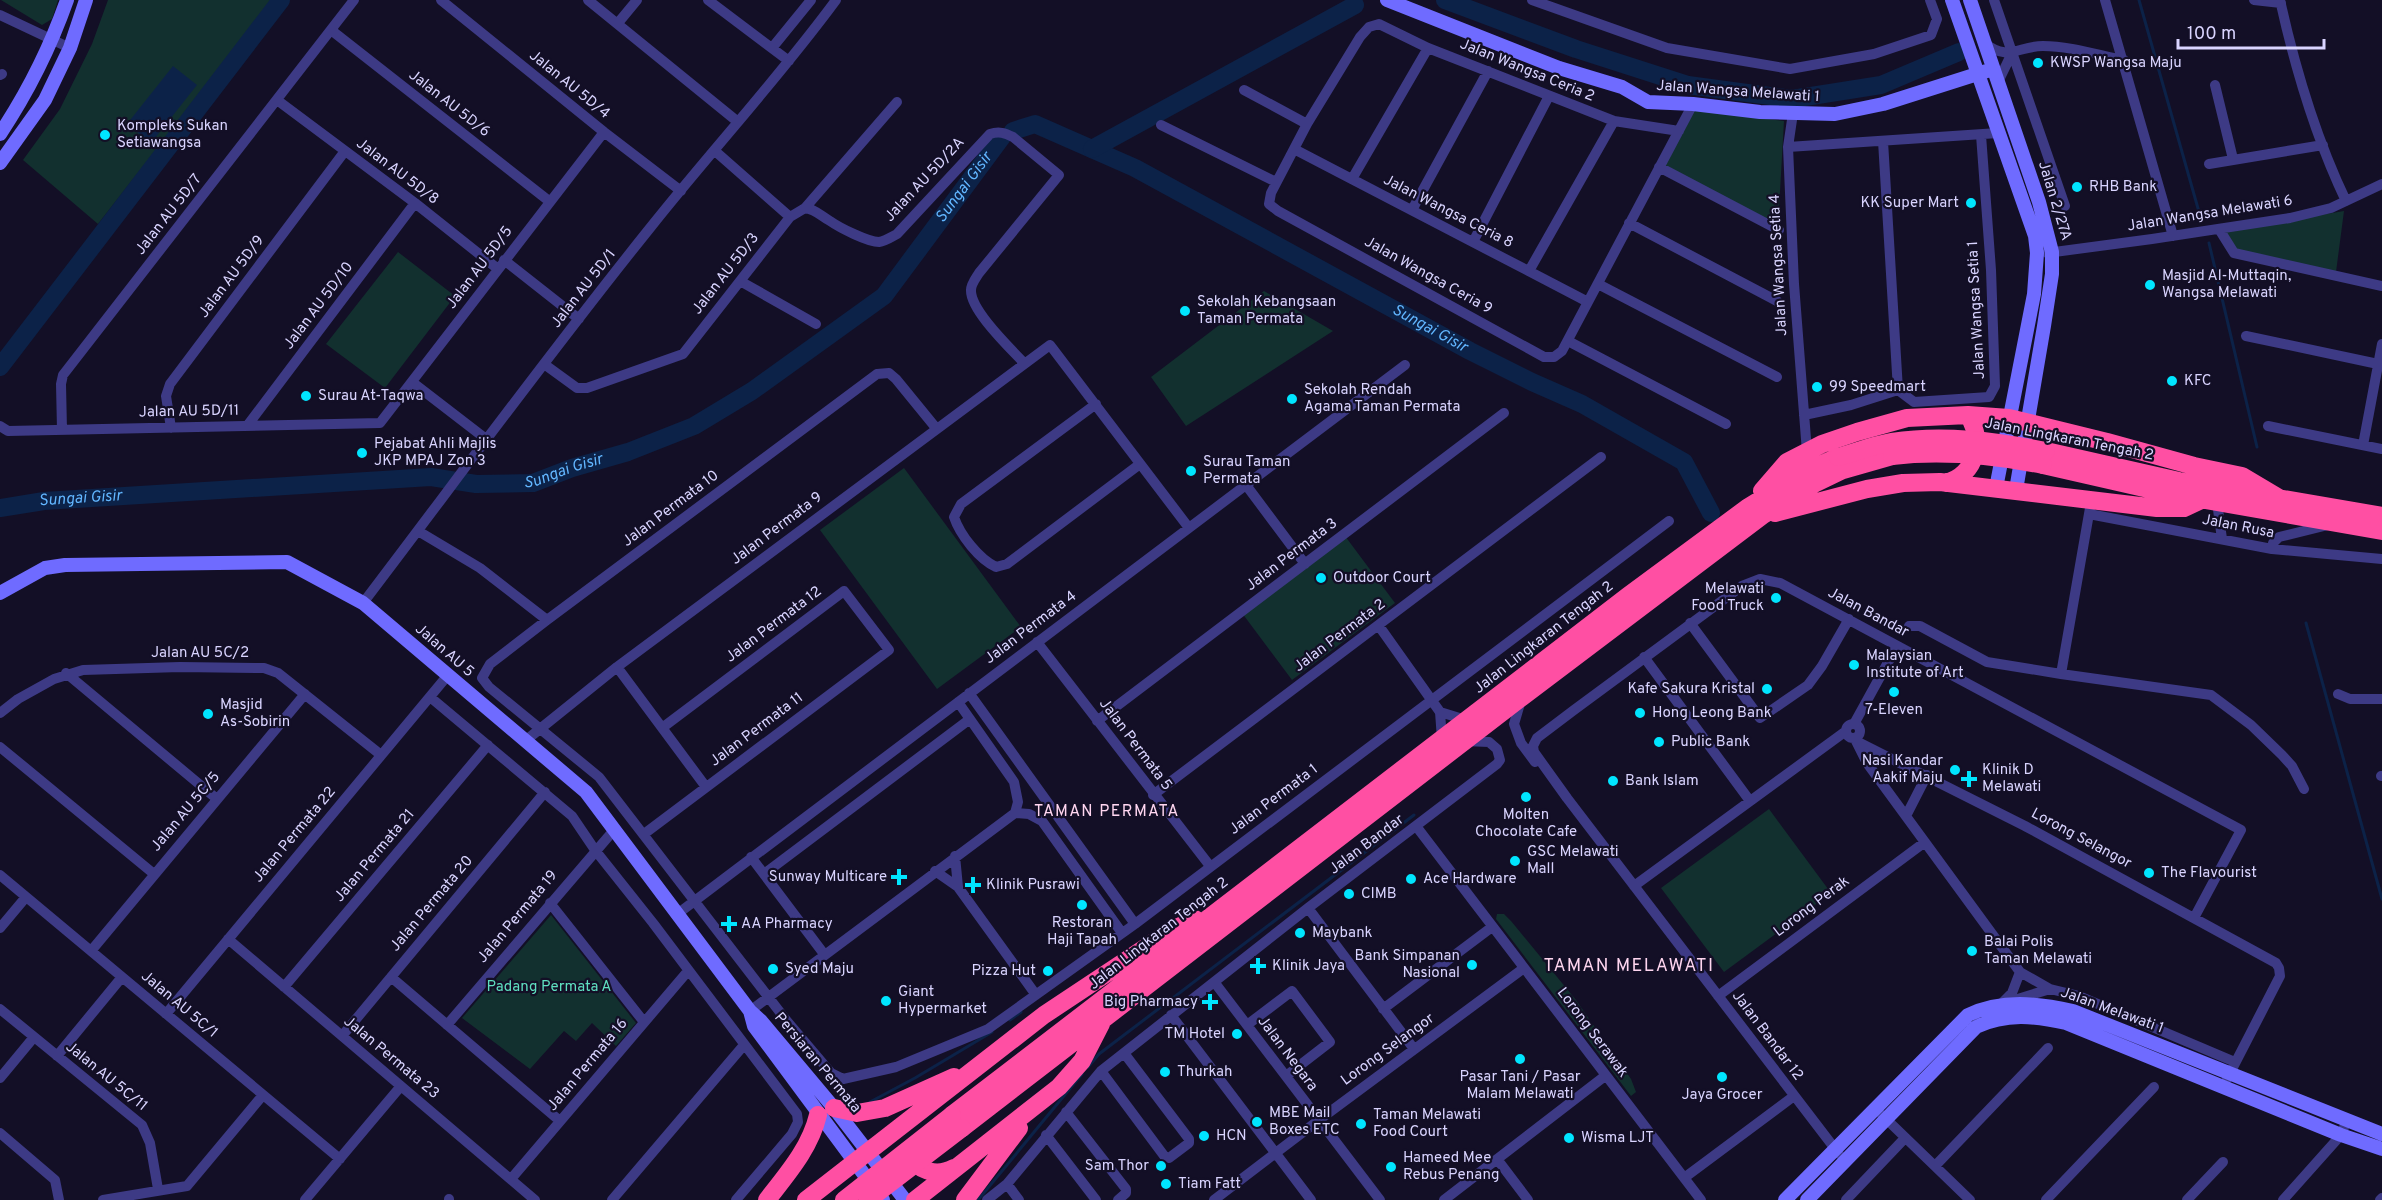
<svg xmlns="http://www.w3.org/2000/svg" width="2382" height="1200" font-family="Overpass,sans-serif">
	<style>
		.green { fill: #12302f }
		.water { fill: #0c2248 }
		.lines { fill: none; stroke-linecap: round; stroke-linejoin: round }
		.stream { stroke: #0c2248; stroke-width: 3 }
		.river { stroke: #0c2248; stroke-width: 18 }
		.street { stroke: #3d3a85; stroke-width: 10 }
		.secondary { stroke: #6f6bff; stroke-width: 14 }
		.highway { stroke: #ff4fa3; stroke-width: 18 }
		.highway-bridge { stroke: #ff4fa3; stroke-width: 18 }
		.poi-dot { fill: #00e5ff; stroke: #130f26; stroke-width: 2 }
		.labels { text-anchor: middle; dominant-baseline: central; stroke-width: 4.5; stroke-linejoin: round; paint-order: stroke }
		.poi-label { font-size: 15px; fill: #d9d4ff; stroke: #130f26; text-anchor: start }
		.street-label { font-size: 15px; fill: #d9d4ff; stroke: #130f26 }
		.park-label { font-size: 15px; fill: #5fe0c0; stroke: #130f26 }
		.water-label { font-size: 16px; font-style: italic; fill: #62b6ff; stroke: #130f26 }
		.neighbourhood-label { font-size: 16px; letter-spacing: 1.5px; fill: #ffd6f0; stroke: #130f26 }
		.quarter-label { font-size: 18px; letter-spacing: 1.5px; fill: #ffd6f0; stroke: #130f26 }
	</style>
	<rect width="100%" height="100%" fill="#130f26"/>
	<path class="green" d="M1,0H58L52,19L42,25Z
		M108,0H273L98,224L23,160L60,109L92,44Z
		M1691,109L1784,121L1778,227L1662,167Z
		M2344,211L2336,272L2234,249L2224,231Z
		M398,252L455,296L385,388L326,344Z
		M1264,291L1333,331L1186,426L1151,377Z
		M904,468L1021,627L937,689L820,530Z
		M1345,536L1395,603L1292,680L1242,613Z
		M1769,809L1831,893L1724,972L1661,888Z
		M1497,914H1504L1511,921L1576,1000L1631,1079L1636,1092L1631,1096L1496,919Z
		M551,915L636,1023L616,1046L592,1023L576,1041L564,1031L530,1069L462,1018Z"/>
	<path class="water" d="M173,66L197,85L151,143L127,124Z"/>
	<g class="lines">
		<path class="stream" d="M2139,0L2201,219
			M2209,243L2257,447
			M2306,623L2382,899
			M1010,1020L1021,1012
			M1088,1067L1099,1054L1414,815
			M870,1102L915,1078L992,1032
			M978,1200L1082,1074"/>
		<g class="river">
			<path d="M1445,0L1576,49L1688,85L1792,99L1881,85L1959,52"/>
			<path id="s1" d="M1013,131L1035,124L1135,168L1470,351L1532,382L1582,404L1684,462L1711,513"/>
			<path d="M1092,149L1355,5"/>
			<path d="M0,367L281,0"/>
			<path id="s2" d="M0,508L44,501L431,477L476,484L533,483L572,468L628,452L694,426L752,391L884,296L1002,137"/>
		</g>
		<path class="street" d="M441,0L604,132L681,191
			M588,0L738,122
			M708,0L789,61
			M1532,0L1667,48L1790,69L1874,54L1931,35L1937,19L1930,0
			M1994,0L2065,206
			M2105,0L2173,236
			M2254,0L2281,3
			M2280,0C2295,68 2316,138 2346,201
			M0,15L70,48
			M618,23L637,0
			M331,30L549,201
			M1985,43C2007,62 2019,46 2043,46C2070,46 2098,55 2124,60
			M772,48L811,0
			M0,75L2,74
			M1998,82L2012,53
			M2215,85L2233,159
			M1244,90L1307,124
			M277,100L415,203L498,269
			M1793,113L1788,147L1794,284L1807,452
			M1161,125L1276,182
			M1679,131L1614,121L1428,48L1379,24L1369,27L1360,37L1307,124L1271,193L1269,204L1278,211L1544,357H1554L1562,351L1693,104
			M1883,141L1898,390
			M1788,147L1998,133
			M1294,149L1588,302
			M715,151L790,217
			M2209,164L2323,145
			M1659,167L1779,230
			M1352,179L1428,48
			M805,208C815,209 821,216 830,221C840,228 868,242 879,242C886,241 891,237 897,234L990,134C999,131 1005,133 1013,137L1059,175L979,273C976,278 971,284 971,290C970,310 1010,348 1024,363
			M1412,210L1488,71
			M1629,223L1777,301
			M2219,229L2234,253L2382,286
			M1473,242L1549,96
			M2047,253L2152,239L2290,218L2331,208L2382,184
			M504,260L579,319
			M1529,271L1614,121
			M740,281L816,324
			M1598,284L1777,377
			M2246,336L2378,364
			M1568,341L1726,424
			M544,364L577,388H587L683,354L790,217L805,208L897,102
			M412,382L486,439
			M1898,390L1914,402L1989,397L1995,386L1991,270L1981,135
			M1096,404L961,504L954,517C960,535 979,559 996,567L1007,564L1140,464
			M1804,415L1851,405L1898,390
			M0,426L8,431L380,423L604,132
			M247,426L415,203
			M2268,426L2382,449
			M171,428L166,396L170,384L345,151
			M936,428L896,379L889,373L877,374L547,620L490,664L482,678L489,687L599,777L786,1020L831,1073L843,1079L896,1067L988,1029L1135,924L1669,521
			M62,430L61,384L63,375L354,0
			M2363,445L2382,344
			M1246,485L1305,564
			M2217,502L2222,539
			M2089,514L2272,549L2382,559
			M418,531L480,568L547,620
			M2272,549L2273,543L2279,537L2328,525
			M363,603C458,478 551,351 650,228C711,151 778,79 836,0
			M1690,623L1760,718L1808,685L1822,666L1849,619
			M1379,626L1440,712
			M1909,626H1920L1987,662L2061,674L2211,695L2251,725L2282,755L2292,766L2304,789
			M1037,642L1210,866
			M1644,657L1750,801
			M617,667L706,787
			M66,673L217,799
			M2061,674L2090,508
			M969,693L1135,924
			M2338,694L2350,699H2382
			M430,697L572,816L595,850L653,923L797,1114L798,1122L792,1134L736,1200
			M1521,700L1514,724L1521,743L1535,762
			M1440,712L1466,720
			M1440,712L1442,739
			M0,713L18,699L54,679L83,670L180,667L264,668L278,673L381,755
			M1097,721L1504,413
			M1846 731a7 7 0 1 1 14 0a7 7 0 1 1-14 0Z
			M1854,724L1897,646
			M525,741L617,667L1050,345L1189,528
			M1856,741L2025,826L2276,963L2279,968L2280,976L2227,1079
			M1856,741L1867,763L2020,972L2050,989
			M0,747L154,874
			M2381,776H2382
			M1153,795L1601,457
			M1015,813L1029,814L1042,821L1122,933
			M1906,816L1927,775
			M1416,826L1701,1200
			M644,834L889,650L844,591L662,728
			M955,856L958,887
			M751,857L824,954
			M935,871L958,887L1036,995
			M764,874L970,719
			M0,875L340,1159
			M1634,886L1846,731
			M550,903L644,1022
			M1308,908L1414,1049
			M676,915L1405,365
			M0,928L26,897
			M228,939L535,1200
			M91,951L305,694
			M391,977L560,1121
			M1215,983L1380,1200
			M284,987L488,745
			M1718,996L1925,842
			M2003,1002L2012,993L2020,972
			M2008,1002L2050,989L2079,996L2235,1062
			M0,1009L142,1125L150,1143L158,1189
			M1383,1009L1492,927
			M750,1011L1015,813L1018,802L1014,782L958,702
			M166,1014L448,675
			M1171,1015L1311,1200
			M447,1025L614,830
			M1247,1025L1292,991L1330,1042L1286,1076
			M342,1036L545,792
			M57,1056L122,977
			M1101,1071L1165,1157L1169,1158L1189,1143V1139L1124,1053
			M0,1078L34,1037
			M1066,1112L1126,1189V1193L1118,1200
			M1882,1115L1970,1200
			M0,1133L55,1180L59,1200
			M1046,1135L1096,1200
			M1839,1154L1567,798L1534,752L1533,746L1537,738L1574,710L1742,586L1760,579L1780,583L2241,830L2194,918
			M1497,1159L1528,1200
			M1935,1166L2048,1048
			M1684,1178L1794,1096
			M511,1179L688,971
			M1007,1184L1019,1200
			M103,1200L187,1186L263,1095
			M305,1200L401,1086
			M449,1200V1199
			M612,1200L744,1045
			M987,1200L1007,1184L1101,1071L1308,908L1497,764L1500,760L1497,749L1489,742L1464,741
			M1214,1200L1319,1120L1524,968
			M1444,1200L1605,1076
			M1846,1200L1905,1138
			M2046,1200L2154,1087
			M2187,1200L2223,1162
			M2283,1200L2341,1135L2347,1120
			M2380,1200L2382,1198"/>
		<path class="secondary" d="M1387,0L1559,68L1622,87L1648,102L1693,104L1760,112L1835,114L1883,104L1993,69
			M1952,0L2035,236L2037,253L2034,294L1996,488
			M1970,0L2039,202L2052,252V274L2044,326L2016,490
			M0,134C28,92 50,48 67,0
			M0,163L45,100L70,48L86,0
			M0,593L45,568L65,565L287,562L363,603L586,792L750,1011L761,1021L834,1108L905,1200
			M750,1011L754,1026L883,1200
			M1785,1200L1968,1015C2002,999 2037,1003 2073,1011L2382,1134
			M1807,1200L1976,1027C2006,1013 2035,1016 2066,1023L2341,1135L2382,1149"/>
		<path class="highway" d="M2046,451L2179,481L2382,516
			M2043,465L2166,493L2382,531
			M1946,483C1977,474 1984,440 1968,415
			M1762,491L1787,462L1822,444L1857,432L1907,418L1968,415L2009,418L2107,442L2194,466L2242,476L2279,498
			M1775,513L1867,489L1903,483L1940,482L2157,508H2184L2201,500
			M834,1108L857,1113L885,1108L954,1077
			M952,1115L1628,596L1747,508L1807,471L1838,457
			M962,1128L1522,697L1763,515L1814,484L1843,470L1892,456
			M907,1153C918,1170 935,1178 954,1168
			M767,1200C788,1173 810,1148 818,1115
			M806,1200L1044,1015L1172,930L1195,919
			M915,1200L1059,1087L1082,1061L1101,1024
			M965,1200L1019,1128"/>
		<path class="highway-bridge" d="M1892,456C1943,450 1993,455 2043,465
			M1838,457C1856,452 1874,445 1892,442C1943,434 1995,441 2046,451
			M844,1200L952,1115
			M868,1200L962,1128"/>
	</g>
	<g class="poi-dot">
		<circle cx="2038" cy="63" r="6"/>
		<circle cx="105" cy="135" r="6"/>
		<circle cx="2077" cy="187" r="6"/>
		<circle cx="1971" cy="203" r="6"/>
		<circle cx="2150" cy="285" r="6"/>
		<circle cx="1185" cy="311" r="6"/>
		<circle cx="2172" cy="381" r="6"/>
		<circle cx="1817" cy="387" r="6"/>
		<circle cx="306" cy="396" r="6"/>
		<circle cx="1292" cy="399" r="6"/>
		<circle cx="362" cy="453" r="6"/>
		<circle cx="1191" cy="471" r="6"/>
		<circle cx="1321" cy="578" r="6"/>
		<circle cx="1776" cy="598" r="6"/>
		<circle cx="1854" cy="665" r="6"/>
		<circle cx="1767" cy="689" r="6"/>
		<circle cx="1894" cy="692" r="6"/>
		<circle cx="1640" cy="713" r="6"/>
		<circle cx="208" cy="714" r="6"/>
		<circle cx="1659" cy="742" r="6"/>
		<circle cx="1955" cy="770" r="6"/>
		<path d="M1966 770h6v6h6v6h-6v6h-6v-6h-6v-6h6z"/>
		<circle cx="1613" cy="781" r="6"/>
		<circle cx="1526" cy="797" r="6"/>
		<circle cx="1515" cy="861" r="6"/>
		<circle cx="2149" cy="873" r="6"/>
		<path d="M896 868h6v6h6v6h-6v6h-6v-6h-6v-6h6z"/>
		<circle cx="1411" cy="879" r="6"/>
		<path d="M970 876h6v6h6v6h-6v6h-6v-6h-6v-6h6z"/>
		<circle cx="1349" cy="894" r="6"/>
		<circle cx="1082" cy="905" r="6"/>
		<path d="M726 915h6v6h6v6h-6v6h-6v-6h-6v-6h6z"/>
		<circle cx="1300" cy="933" r="6"/>
		<circle cx="1972" cy="951" r="6"/>
		<circle cx="1472" cy="965" r="6"/>
		<path d="M1255 957h6v6h6v6h-6v6h-6v-6h-6v-6h6z"/>
		<circle cx="773" cy="969" r="6"/>
		<circle cx="1048" cy="971" r="6"/>
		<circle cx="886" cy="1001" r="6"/>
		<path d="M1207 993h6v6h6v6h-6v6h-6v-6h-6v-6h6z"/>
		<circle cx="1237" cy="1034" r="6"/>
		<circle cx="1520" cy="1059" r="6"/>
		<circle cx="1165" cy="1072" r="6"/>
		<circle cx="1722" cy="1077" r="6"/>
		<circle cx="1257" cy="1122" r="6"/>
		<circle cx="1361" cy="1124" r="6"/>
		<circle cx="1204" cy="1136" r="6"/>
		<circle cx="1569" cy="1138" r="6"/>
		<circle cx="1161" cy="1166" r="6"/>
		<circle cx="1391" cy="1167" r="6"/>
		<circle cx="1166" cy="1184" r="6"/>
	</g>
	<g class="labels">
		<g class="poi-label">
			<text x="2050" y="63">KWSP Wangsa Maju</text>
			<text x="117" y="126">Kompleks Sukan<tspan x="117" dy="17">Setiawangsa</tspan></text>
			<text x="2089" y="187">RHB Bank</text>
			<text x="1959" y="203" text-anchor="end">KK Super Mart</text>
			<text x="2162" y="276">Masjid Al-Muttaqin,<tspan x="2162" dy="17">Wangsa Melawati</tspan></text>
			<text x="1197" y="302">Sekolah Kebangsaan<tspan x="1197" dy="17">Taman Permata</tspan></text>
			<text x="2184" y="381">KFC</text>
			<text x="1829" y="387">99 Speedmart</text>
			<text x="1304" y="390">Sekolah Rendah<tspan x="1304" dy="17">Agama Taman Permata</tspan></text>
			<text x="318" y="396">Surau At-Taqwa</text>
			<text x="374" y="444">Pejabat Ahli Majlis<tspan x="374" dy="17">JKP MPAJ Zon 3</tspan></text>
			<text x="1203" y="462">Surau Taman<tspan x="1203" dy="17">Permata</tspan></text>
			<text x="1333" y="578">Outdoor Court</text>
			<text x="1764" y="589" text-anchor="end">Melawati<tspan x="1764" dy="17">Food Truck</tspan></text>
			<text x="1866" y="656">Malaysian<tspan x="1866" dy="17">Institute of Art</tspan></text>
			<text x="1755" y="689" text-anchor="end">Kafe Sakura Kristal</text>
			<text x="220" y="705">Masjid<tspan x="220" dy="17">As-Sobirin</tspan></text>
			<text x="1894" y="710" text-anchor="middle">7-Eleven</text>
			<text x="1652" y="713">Hong Leong Bank</text>
			<text x="1671" y="742">Public Bank</text>
			<text x="1943" y="761" text-anchor="end">Nasi Kandar<tspan x="1943" dy="17">Aakif Maju</tspan></text>
			<text x="1982" y="770">Klinik D<tspan x="1982" dy="17">Melawati</tspan></text>
			<text x="1625" y="781">Bank Islam</text>
			<text x="1526" y="815" text-anchor="middle">Molten<tspan x="1526" dy="17">Chocolate Cafe</tspan></text>
			<text x="1527" y="852">GSC Melawati<tspan x="1527" dy="17">Mall</tspan></text>
			<text x="2161" y="873">The Flavourist</text>
			<text x="887" y="877" text-anchor="end">Sunway Multicare</text>
			<text x="1423" y="879">Ace Hardware</text>
			<text x="986" y="885">Klinik Pusrawi</text>
			<text x="1361" y="894">CIMB</text>
			<text x="1082" y="923" text-anchor="middle">Restoran<tspan x="1082" dy="17">Haji Tapah</tspan></text>
			<text x="741" y="924">AA Pharmacy</text>
			<text x="1312" y="933">Maybank</text>
			<text x="1984" y="942">Balai Polis<tspan x="1984" dy="17">Taman Melawati</tspan></text>
			<text x="1460" y="956" text-anchor="end">Bank Simpanan<tspan x="1460" dy="17">Nasional</tspan></text>
			<text x="1272" y="966">Klinik Jaya</text>
			<text x="785" y="969">Syed Maju</text>
			<text x="1036" y="971" text-anchor="end">Pizza Hut</text>
			<text x="898" y="992">Giant<tspan x="898" dy="17">Hypermarket</tspan></text>
			<text x="1198" y="1002" text-anchor="end">Big Pharmacy</text>
			<text x="1225" y="1034" text-anchor="end">TM Hotel</text>
			<text x="1177" y="1072">Thurkah</text>
			<text x="1520" y="1077" text-anchor="middle">Pasar Tani / Pasar<tspan x="1520" dy="17">Malam Melawati</tspan></text>
			<text x="1722" y="1095" text-anchor="middle">Jaya Grocer</text>
			<text x="1269" y="1113">MBE Mail<tspan x="1269" dy="17">Boxes ETC</tspan></text>
			<text x="1373" y="1115">Taman Melawati<tspan x="1373" dy="17">Food Court</tspan></text>
			<text x="1216" y="1136">HCN</text>
			<text x="1581" y="1138">Wisma LJT</text>
			<text x="1403" y="1158">Hameed Mee<tspan x="1403" dy="17">Rebus Penang</tspan></text>
			<text x="1149" y="1166" text-anchor="end">Sam Thor</text>
			<text x="1178" y="1184">Tiam Fatt</text>
		</g>
		<g class="street-label">
			<text transform="translate(1527 71) rotate(22)">Jalan Wangsa Ceria 2</text>
			<text transform="translate(569 85) rotate(39)">Jalan AU 5D/4</text>
			<text transform="translate(1738 92) rotate(4)">Jalan Wangsa Melawati 1</text>
			<text transform="translate(449 104) rotate(38)">Jalan AU 5D/6</text>
			<text transform="translate(397 172) rotate(37)">Jalan AU 5D/8</text>
			<text transform="translate(925 180) rotate(-47)">Jalan AU 5D/2A</text>
			<text transform="translate(2054 201) rotate(73)">Jalan 2/27A</text>
			<text transform="translate(1448 212) rotate(27)">Jalan Wangsa Ceria 8</text>
			<text transform="translate(2210 214) rotate(-9)">Jalan Wangsa Melawati 6</text>
			<text transform="translate(169 215) rotate(-52)">Jalan AU 5D/7</text>
			<text transform="translate(1779 265) rotate(-93)">Jalan Wangsa Setia 4</text>
			<text transform="translate(480 268) rotate(-53)">Jalan AU 5D/5</text>
			<text transform="translate(726 274) rotate(-52)">Jalan AU 5D/3</text>
			<text transform="translate(1428 276) rotate(29)">Jalan Wangsa Ceria 9</text>
			<text transform="translate(232 277) rotate(-53)">Jalan AU 5D/9</text>
			<text transform="translate(584 289) rotate(-52)">Jalan AU 5D/1</text>
			<text transform="translate(319 306) rotate(-53)">Jalan AU 5D/10</text>
			<text transform="translate(1977 310) rotate(-93)">Jalan Wangsa Setia 1</text>
			<text transform="translate(189 412) rotate(-1)">Jalan AU 5D/11</text>
			<text transform="translate(2069 440) rotate(11)">Jalan Lingkaran Tengah 2</text>
			<text transform="translate(671 509) rotate(-37)">Jalan Permata 10</text>
			<text transform="translate(2238 527) rotate(11)">Jalan Rusa</text>
			<text transform="translate(777 529) rotate(-37)">Jalan Permata 9</text>
			<text transform="translate(1292 555) rotate(-37)">Jalan Permata 3</text>
			<text transform="translate(1868 613) rotate(28)">Jalan Bandar</text>
			<text transform="translate(774 625) rotate(-37)">Jalan Permata 12</text>
			<text transform="translate(1031 628) rotate(-37)">Jalan Permata 4</text>
			<text transform="translate(1340 636) rotate(-37)">Jalan Permata 2</text>
			<text transform="translate(1544 638) rotate(-38)">Jalan Lingkaran Tengah 2</text>
			<text transform="translate(444 651) rotate(41)">Jalan AU 5</text>
			<text x="200" y="653">Jalan AU 5C/2</text>
			<text transform="translate(757 730) rotate(-37)">Jalan Permata 11</text>
			<text transform="translate(1135 745) rotate(53)">Jalan Permata 5</text>
			<text transform="translate(1274 800) rotate(-37)">Jalan Permata 1</text>
			<text transform="translate(186 812) rotate(-50)">Jalan AU 5C/5</text>
			<text transform="translate(295 835) rotate(-50)">Jalan Permata 22</text>
			<text transform="translate(2081 839) rotate(28)">Lorong Selangor</text>
			<text transform="translate(1367 845) rotate(-37)">Jalan Bandar</text>
			<text transform="translate(375 856) rotate(-50)">Jalan Permata 21</text>
			<text transform="translate(432 904) rotate(-50)">Jalan Permata 20</text>
			<text transform="translate(1812 907) rotate(-37)">Lorong Perak</text>
			<text transform="translate(518 917) rotate(-50)">Jalan Permata 19</text>
			<text transform="translate(1159 934) rotate(-38)">Jalan Lingkaran Tengah 2</text>
			<text transform="translate(179 1005) rotate(40)">Jalan AU 5C/1</text>
			<text transform="translate(2112 1011) rotate(20)">Jalan Melawati 1</text>
			<text transform="translate(1592 1033) rotate(53)">Lorong Serawak</text>
			<text transform="translate(1767 1036) rotate(53)">Jalan Bandar 12</text>
			<text transform="translate(1388 1050) rotate(-36)">Lorong Selangor</text>
			<text transform="translate(1287 1054) rotate(53)">Jalan Negara</text>
			<text transform="translate(391 1058) rotate(40)">Jalan Permata 23</text>
			<text transform="translate(817 1063) rotate(50)">Persiaran Permata</text>
			<text transform="translate(588 1065) rotate(-50)">Jalan Permata 16</text>
			<text transform="translate(106 1077) rotate(39)">Jalan AU 5C/11</text>
		</g>
		<g class="park-label">
			<text x="549" y="987">Padang Permata A</text>
		</g>
		<g class="water-label">
			<text stroke="none"><textPath href="#s2" startOffset="1071">Sungai Gisir</textPath></text>
			<text stroke="none"><textPath href="#s1" startOffset="468">Sungai Gisir</textPath></text>
			<text stroke="none"><textPath href="#s2" startOffset="567">Sungai Gisir</textPath></text>
			<text stroke="none"><textPath href="#s2" startOffset="81">Sungai Gisir</textPath></text>
		</g>
		<g class="neighbourhood-label">
			<text x="1107" y="812">TAMAN PERMATA</text>
		</g>
		<g class="quarter-label">
			<text x="1629" y="966">TAMAN MELAWATI</text>
		</g>
	</g>
	<path d="M2178 39v9h146v-9" fill="none" stroke="#d9d4ff" stroke-width="3"/>
	<text x="2187" y="39" font-size="18" fill="#d9d4ff" stroke="#130f26" stroke-width="4.5" paint-order="stroke">100 m</text>
</svg>
